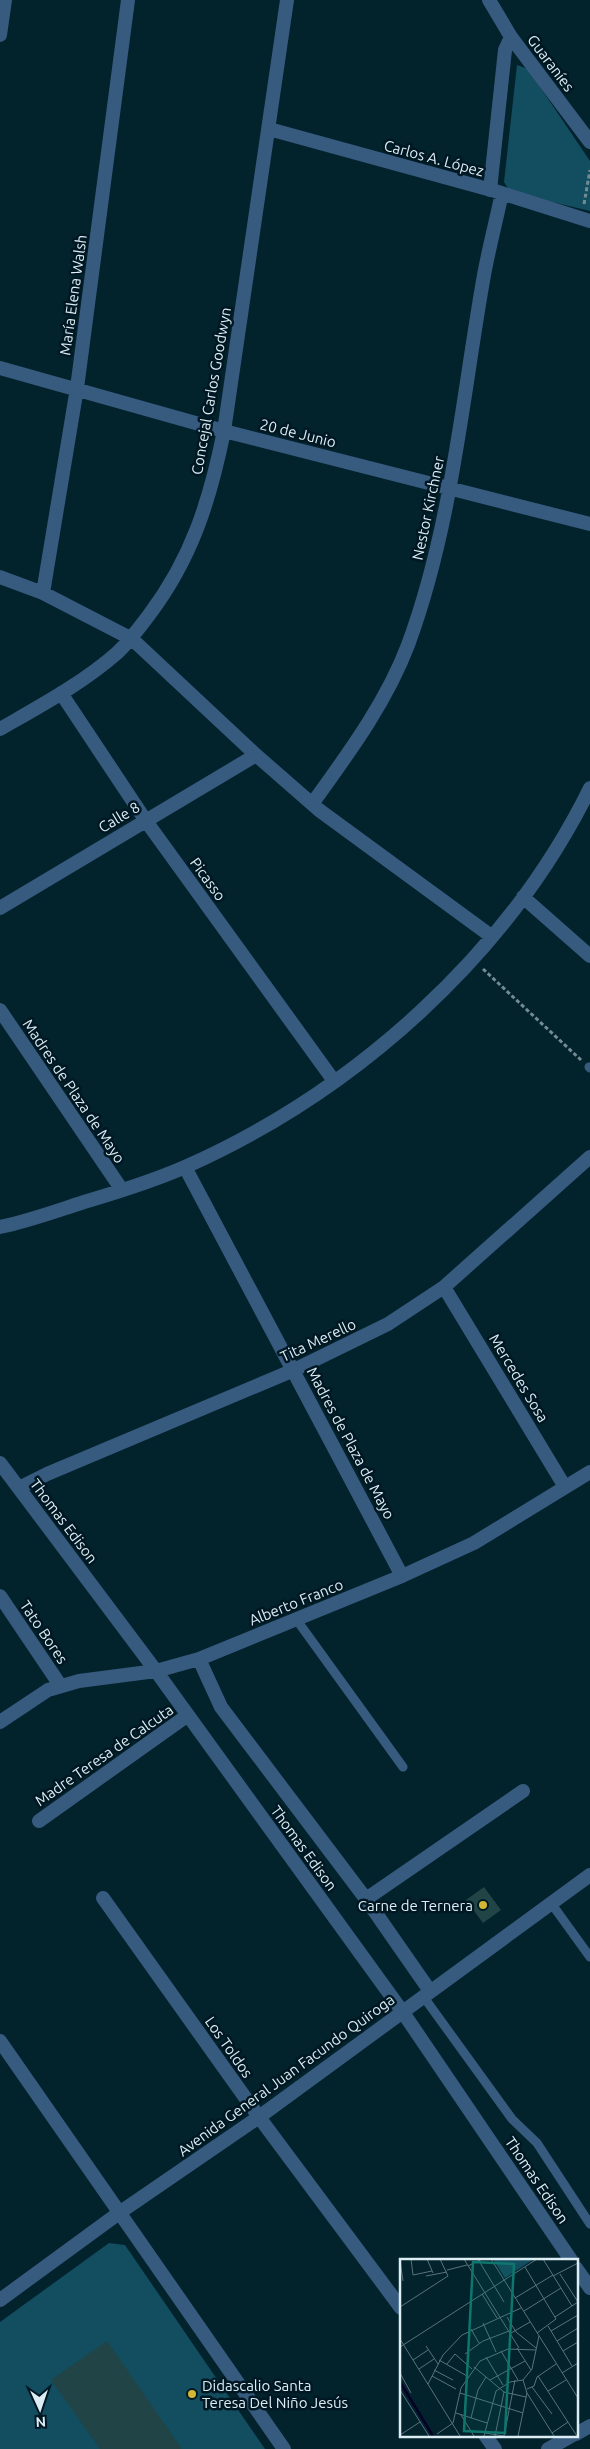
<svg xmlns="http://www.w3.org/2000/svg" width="590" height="2449" font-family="Ubuntu,sans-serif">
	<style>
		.green { fill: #134d60 }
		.building { fill: #214546 }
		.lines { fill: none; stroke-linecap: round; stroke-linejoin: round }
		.path { stroke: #738b94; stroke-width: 3; stroke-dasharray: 4 2.5; stroke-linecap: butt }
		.service { stroke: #375a7f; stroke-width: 9 }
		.minor { stroke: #375a7f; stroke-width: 14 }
		.tertiary { stroke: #375a7f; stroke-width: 14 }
		.poi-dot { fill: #d2b736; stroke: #001823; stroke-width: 2 }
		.labels { text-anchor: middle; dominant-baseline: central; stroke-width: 5; stroke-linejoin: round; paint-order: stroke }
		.street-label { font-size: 15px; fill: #dcedf4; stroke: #001823 }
		.poi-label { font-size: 15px; fill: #dcedf4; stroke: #001823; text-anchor: end }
		.inset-river { fill: none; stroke: #050027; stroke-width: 2.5 }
		.inset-road { fill: none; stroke: #59737c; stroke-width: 1 }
		.view { fill: #0f766e; fill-opacity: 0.15; stroke: #0f766e; stroke-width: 2.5 }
		.inset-edge { fill: none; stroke: #dcedf4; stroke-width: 2.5 }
	</style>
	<rect width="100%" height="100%" fill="#02222c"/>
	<path class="green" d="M517,65L528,69L590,161V211L510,192L504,182Z
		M109,2243L125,2245L265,2449H0V2322Z"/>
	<path class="building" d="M484,1887L501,1910L483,1923L466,1900Z
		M107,2341L182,2449H100L51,2380Z"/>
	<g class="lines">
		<path class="path" d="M584,204L590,170
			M483,969L581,1060"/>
		<path class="service" d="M589,1067L590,1068
			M296,1619L403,1767
			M551,1903L590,1957
			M423,1996L512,2119L537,2143L590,2224"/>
		<path class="minor" d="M489,0L511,37L590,142
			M0,35L5,0
			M269,129L495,191L590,221
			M490,190L505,50L511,37
			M0,368L224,431L590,524
			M0,577L43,593L132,639L256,755L319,810L491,936
			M43,593L77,388L128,0
			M61,693L146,821L334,1081
			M0,729C40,706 83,683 117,653C130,641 139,628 149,615C192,558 210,500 224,431L287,0
			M312,804C348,754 386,703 408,645C452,526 462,399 484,275C489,248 496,221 502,193
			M523,897L590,956
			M0,908L256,755
			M0,1010L122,1190
			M185,1167L402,1576
			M0,1227C29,1221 56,1211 84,1202C118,1192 153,1181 185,1167C354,1092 508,955 590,788
			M444,1287L565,1487
			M0,1463L156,1671L402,2011L571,2260
			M19,1488L47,1474L294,1370L388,1324L444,1287L590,1157
			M0,1596L60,1685
			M199,1659L221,1707L366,1899L430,1991
			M0,1722L48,1690L79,1681L156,1671L199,1659L402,1576L474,1543L590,1472
			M39,1821L188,1715
			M103,1898L259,2117L401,2308
			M366,1899L523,1791
			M576,2268L590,2288
			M576,2434L590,2426
			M485,2435L495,2449
			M548,2449L573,2435"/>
		<path class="tertiary" d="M0,2041L284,2449
			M0,2300L119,2213L259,2117L590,1875"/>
	</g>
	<g class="poi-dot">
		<circle cx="483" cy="1905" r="5"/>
		<circle cx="192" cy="2394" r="5"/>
	</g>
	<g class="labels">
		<g class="street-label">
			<text transform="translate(551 63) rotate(53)">Guaraníes</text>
			<text transform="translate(434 158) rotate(15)">Carlos A. López</text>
			<text transform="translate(73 295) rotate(-82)">María Elena Walsh</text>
			<text transform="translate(211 391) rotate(-80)">Concejal Carlos Goodwyn</text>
			<text transform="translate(298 433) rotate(14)">20 de Junio</text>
			<text transform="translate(428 508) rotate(-78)">Nestor Kirchner</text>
			<text transform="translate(119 817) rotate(-31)">Calle 8</text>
			<text transform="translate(208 879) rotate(54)">Picasso</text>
			<text transform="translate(74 1091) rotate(56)">Madres de Plaza de Mayo</text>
			<text transform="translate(318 1340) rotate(-25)">Tita Merello</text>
			<text transform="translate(519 1378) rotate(59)">Mercedes Sosa</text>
			<text transform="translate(351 1443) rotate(62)">Madres de Plaza de Mayo</text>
			<text transform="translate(64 1521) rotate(53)">Thomas Edison</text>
			<text transform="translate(296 1602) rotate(-22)">Alberto Franco</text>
			<text transform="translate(44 1632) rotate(56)">Tato Bores</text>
			<text transform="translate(104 1755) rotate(-35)">Madre Teresa de Calcuta</text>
			<text transform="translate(304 1848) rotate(54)">Thomas Edison</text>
			<text transform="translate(229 2047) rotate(55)">Los Toldos</text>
			<text transform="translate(286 2075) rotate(-36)">Avenida General Juan Facundo Quiroga</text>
			<text transform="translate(537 2180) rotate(56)">Thomas Edison</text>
		</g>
		<g class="poi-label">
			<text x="473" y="1905">Carne de Ternera</text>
			<text x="202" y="2385" text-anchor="start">Didascalio Santa<tspan x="202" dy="17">Teresa Del Niño Jesús</tspan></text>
		</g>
	</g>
	<g transform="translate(400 2259)">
		<rect width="178" height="178" fill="#02222c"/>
		<path d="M93,0H134L105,19Z" fill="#134d60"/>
		<path class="inset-river" d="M0,123L33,177"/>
		<path class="inset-road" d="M11,0L13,16L32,12M27,0L33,14M64,0L119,89M91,0L178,139M143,0L172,47M0,1L3,22M79,2L104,43M68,7L82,0M125,8L156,60L137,74M47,11L67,6M160,15L178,43M26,17L47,13M153,17L178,4M82,35L97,59M115,39L153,16M0,48L48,17L40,0M124,52L161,29M107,58L116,73L136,89M155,58L178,43M83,64L96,93M148,67L172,107M71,70L79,84M151,72L178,56M111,74L130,63M0,80L60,177M157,82L178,69M26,87L38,105M0,88L137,0M117,89L131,111M101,92L118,121M163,92L178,83M65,95L83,82L109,72M86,98L103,126M13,101L28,91M39,101L67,117M47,105L55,95L72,110M74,108L104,133L126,138M19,110L34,100M34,111L53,121M0,114L11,134M162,114L178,104M32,117L56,130M138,117L177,177M90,121L125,102M28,125L43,96L62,76L121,49M132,128L152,155M127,130L134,127L137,118L156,105M0,131L29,177M148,132L166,121M60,134L123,154M127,134L154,177M56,154L87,164M61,156L74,177M71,159L78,131L86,118M85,174L104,177M152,174L168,163M37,175L53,164L61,129L80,102L108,90L136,91M0,176L20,163M84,177L96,132L110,123L123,121M95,177L104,133M104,177L115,121M118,177L127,134L123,121L132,110L139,77"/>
		<path class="view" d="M73,3L114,5L105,174L64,172Z"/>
		<rect width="178" height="178" class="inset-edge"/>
	</g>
	<g transform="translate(40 2409) rotate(177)" stroke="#001823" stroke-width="4" paint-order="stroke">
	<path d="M0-4L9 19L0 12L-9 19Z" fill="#dcedf4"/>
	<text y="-8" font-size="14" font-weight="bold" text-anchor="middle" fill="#dcedf4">N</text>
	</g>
</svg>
